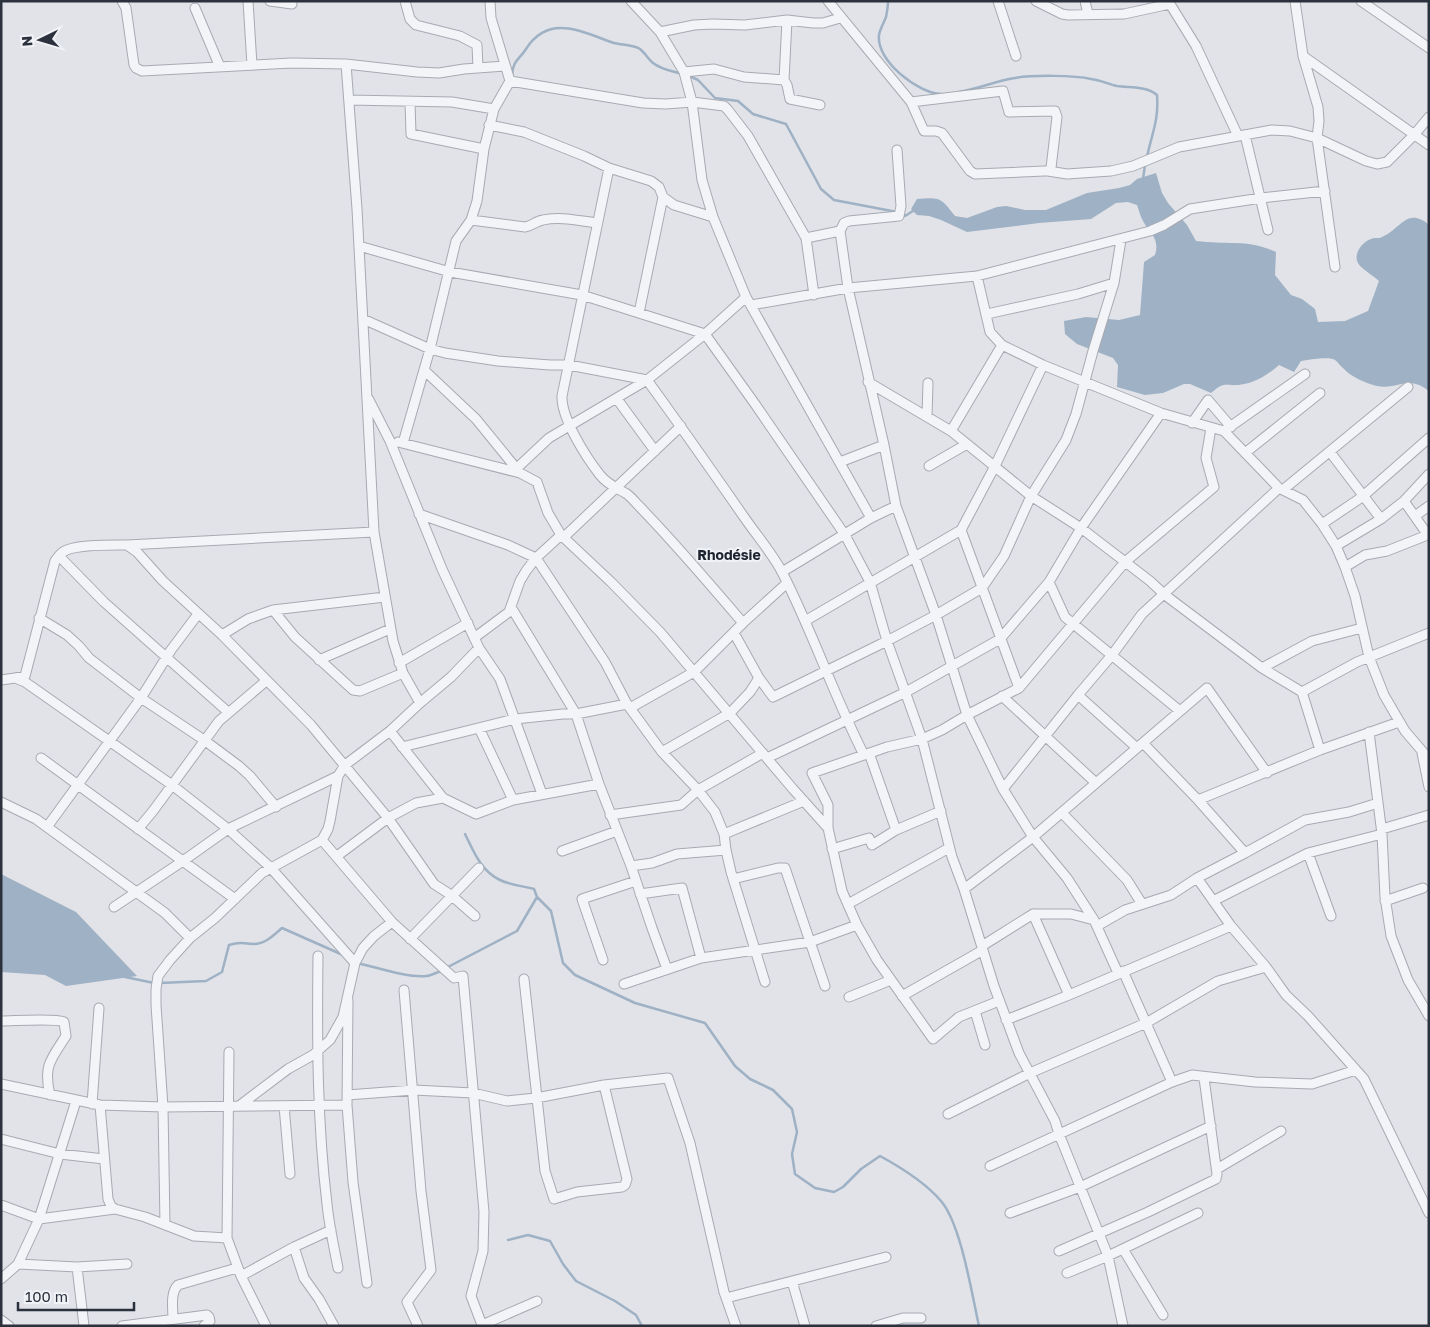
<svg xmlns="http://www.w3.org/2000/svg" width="1430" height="1327" font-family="'Golos Text',sans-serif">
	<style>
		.water { fill: #9fb1c4 }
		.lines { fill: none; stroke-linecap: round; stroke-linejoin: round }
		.stream { stroke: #9fb1c4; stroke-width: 2.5 }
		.street-casing { stroke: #a7aab2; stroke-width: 11 }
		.street { stroke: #f3f4f7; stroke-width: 9 }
		.labels { text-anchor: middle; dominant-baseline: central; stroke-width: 4; stroke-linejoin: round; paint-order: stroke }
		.neighbourhood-label { font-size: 14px; font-weight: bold; fill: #1d232f; stroke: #f0f2f6 }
	</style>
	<rect width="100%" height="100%" fill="#e1e3e8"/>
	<path class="water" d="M1156,173L1162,193L1168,203L1187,225L1196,241C1226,245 1249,239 1276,252L1275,275L1291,295L1302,299L1315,309L1318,322L1345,321L1368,311L1379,281C1374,276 1360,268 1358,263C1353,254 1362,242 1371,239C1374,237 1379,239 1382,237C1400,230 1407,206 1429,225V391C1407,374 1400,390 1377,386C1365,383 1351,377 1343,368C1340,366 1338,362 1335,360C1330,356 1308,360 1301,361L1294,372L1279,365C1269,374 1256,382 1244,384C1225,388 1227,379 1211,393L1190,384H1184L1163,393L1145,395L1117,387L1118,365L1113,358L1077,344L1065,334L1064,321L1086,317L1119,320L1140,315L1144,262L1155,255C1160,238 1150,234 1143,221C1140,216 1139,210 1137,205L1128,202L1116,203L1091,219L1039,223L967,232L941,220L929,216L917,215L911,209L917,199C941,197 941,198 955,216L967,218L997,207L1006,206L1025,210H1046L1087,193L1119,188L1130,185L1137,179Z
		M1,874L76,912L137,976L66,986L45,975L1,972Z"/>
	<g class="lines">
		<path class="stream" d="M888,1C888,6 887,12 886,17C884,22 880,29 879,35C876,61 918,93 941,94
			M512,75C513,60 519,60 526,49C549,13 582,32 614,43C622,45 634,45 640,49C645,53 648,59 653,63C662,70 672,71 682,74
			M687,75L698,80L715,98L738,101L753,114L786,124L821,189L834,200L897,212
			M959,92C978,89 995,81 1015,78C1032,75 1074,75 1091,79C1100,80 1108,84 1117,86C1131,88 1146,86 1157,95C1159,120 1152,133 1147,157
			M1143,179L1145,165
			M902,214L905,216L916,209
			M465,834C474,852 481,871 500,880C510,885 523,886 534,889L537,897L551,911L563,963L575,975L635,1003L705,1023L735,1066L750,1079L773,1090L792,1109L797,1132L792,1154L795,1174L815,1188L834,1192L843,1187L861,1169L880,1156C902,1168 925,1182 941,1201C961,1224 972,1295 979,1326
			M357,963C376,967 407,978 426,976C431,976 437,972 441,971
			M446,968L517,931L537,897
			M125,977L154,983
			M160,983L206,981L222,972L229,945C242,941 242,944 254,944C265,944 274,935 282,928L343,955
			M508,1240L528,1235L550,1241L563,1264L576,1281L615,1301L636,1315L642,1326"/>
		<g class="street-casing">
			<path id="street" d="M122,1L126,8L134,65L136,68L142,71L292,63L346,64L417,72L439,73L464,69L505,66
				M248,1L252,65
				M270,1L292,4
				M405,1L410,19L416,25L460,36L477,45L478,68
				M631,1L660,32L684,72L692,102L702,180L713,217L746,297L871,518
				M828,1L911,102L924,131H936L942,133L970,171L975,174L1044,171H1048L1051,168L1057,117L1055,111L1009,112L1003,91L911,102
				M998,1L1016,56
				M1036,1L1062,14L1068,15L1124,14L1170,4L1196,46L1238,136
				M1085,1L1088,14
				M1295,1L1303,56L1318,107L1319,121L1317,138L1335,267
				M1361,1L1429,48
				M195,8L220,67
				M660,32L694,25L713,24L745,25L787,20L813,23H823L840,18
				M1303,56L1429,145
				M346,64L357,209L374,532L393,641L403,673L420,703
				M684,72L714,69L744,77L784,80L787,85L790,99L820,105
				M784,80L787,20
				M510,81L643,103L666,104L692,102L724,106L728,110L748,136L806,238L814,295
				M349,100L452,102L494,109
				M410,102L411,134L484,149
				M489,125L524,132L584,156L609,168L651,181L659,187L663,197L674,205L713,217
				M1245,135L1268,230
				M609,168L562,396C561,418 586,457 600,475C608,485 617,488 627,494C631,497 635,502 638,505C675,543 709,583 743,623
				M1048,171L1067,174L1111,171L1133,166L1179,147L1272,130L1290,131L1317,138L1366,161L1377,164L1387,162L1414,135L1429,117
				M471,220L525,227C532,226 536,221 543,220C560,216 580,221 597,223
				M806,238L840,231
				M359,246L450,272L582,295L705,334L755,404L845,535L870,582L887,641L922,739L952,857L964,889L994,986L1019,1053L1055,1121L1059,1134L1108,1256L1123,1326
				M977,276L990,332L1002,345L1043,365L1161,413L1224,431L1279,488L1303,500L1322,524L1336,546L1345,567L1355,596L1369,657L1384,695L1405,731L1429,759
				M751,305L848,288L977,276L1150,231L1164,225L1190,209L1261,198L1325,191
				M639,313L663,197
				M987,314L1078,294L1114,283
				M363,319L430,349L445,353L498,361L550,365H569L647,380C680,425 712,471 744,517C757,536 773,554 783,574C813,633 834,696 864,755
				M424,370L476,419L520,473
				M868,382L951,431L1031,496L1081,528L1150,581L1165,595L1262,668L1302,692L1320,750
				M368,398L390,441L442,569L479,648L500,679L542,794
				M617,399L655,451
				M927,416L928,383
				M1192,423L1208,400L1231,427
				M951,431L1002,345
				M1224,431L1305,374
				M398,442L520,473L537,482L548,513L561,535L536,558L526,571L520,581L509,612L474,638
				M403,443L430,349L456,241L471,220L477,201L484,149L494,109L510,81L491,18L490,1
				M884,445L896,506L936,615L967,715L1019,688L961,530
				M1330,452L1381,519
				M1245,453L1320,393
				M840,462L884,445L848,288L840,231L844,223L849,221L899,216L901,206L897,150
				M929,466L967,444
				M517,468L549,438L647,380L705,334L746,297
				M1284,489L1408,387
				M419,514L508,545L536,558L605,662L627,704L662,752L698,790L715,812L724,834L726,850L731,872L765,982
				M1415,516L1429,506
				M1322,524L1362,497L1429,438
				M561,535L611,582L660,632L793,789L828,828L842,891L857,925L810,942L701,958L624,984
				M563,538L681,426
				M127,545L374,532
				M1336,546L1381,519L1404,501L1429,474
				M59,556L104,602L228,712
				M1345,567L1365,555L1387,551L1425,536V531L1404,501
				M782,572L871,518L896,506
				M1049,582L1065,617L1180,711
				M511,607L576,714L599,784L631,866L652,928L667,969
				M273,610L295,637L353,690L360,691L403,673
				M39,618L67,635L79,646L89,658L141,698L204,740L239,766L250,776L276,807
				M805,621L961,530L995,466L1043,365
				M734,633L759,678L773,697L887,641L936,615L982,588L1004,556L1031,496L1066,440L1076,414L1093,351L1114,283L1121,240
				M222,635L248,619L273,610L385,597
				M319,660L390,629
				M399,663L468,623
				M1262,668L1312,641L1362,628
				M1,680L15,678
				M1019,688L1125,562L1214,487L1206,458L1211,428
				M1302,692L1357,662L1429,633
				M1078,695L1137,748
				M1002,696L1096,783
				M630,708L694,672L743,623L787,583
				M479,728L513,800
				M390,731L443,798L476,814L513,800L599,784
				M1369,732L1382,834L1385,897L1391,936L1408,980L1429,1016
				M1143,743L1198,800L1245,853L1197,878
				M402,747L515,719L563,714H576L627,704
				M662,752L730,713L750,692L759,678
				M869,753L896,830
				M1422,753L1429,787
				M41,758L235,899
				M767,758L906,692L1000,639L1049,582L1081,528L1161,413
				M1003,789L1078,695L1112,655L1142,614L1279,488
				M1198,800L1320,750L1399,722
				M1,802L36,819L165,913L190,938
				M1062,813L1127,880L1142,904
				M610,815L681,805L698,790L763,753
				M47,827L141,698L171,650L198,614
				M828,828V805L812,773L887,747L922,739L942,730L967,715L1003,789L1033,837L1067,878L1094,920L1118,973
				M138,829L153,811L219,721L266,681
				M1382,829L1429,815
				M724,834L804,801
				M322,840L392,922L454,978L463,976L484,1212L483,1251L471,1296L482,1325L537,1301
				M832,849L869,838L872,845L896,830L941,811
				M562,851L617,831
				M1245,853L1305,820L1349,812L1378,803
				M1308,853L1331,916
				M337,856L388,818L416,803L443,798
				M631,866L652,863L677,854L726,850
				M733,879L778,868H785L825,986
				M964,889L1033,837L1207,688L1267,773
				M640,894L682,888L701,958
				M1213,901L1308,853L1382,834
				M1385,901L1423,888
				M848,904L949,848
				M114,907L183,861L228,829L338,776
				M1033,914L1069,995
				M857,925L877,960L933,1039L959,1017L999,1001
				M1097,926L1125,910L1171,895L1197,878L1231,926L1266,967L1286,995L1308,1016L1364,1079L1429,1213
				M410,939L479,868
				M982,946L1033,914H1071L1094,920
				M318,956C317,1039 317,1121 327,1204C329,1225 334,1247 338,1268
				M603,960L582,899L636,881
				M355,963L270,867L228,829L172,785L25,682L15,678L25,676L55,561C57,558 60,554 63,552C74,544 113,545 127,545L137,552L163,581L222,635L311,725L388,818L434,884L451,895L475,916
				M1123,971L1172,1082
				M524,979L545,1171L554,1199L577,1192L622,1187L625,1185L627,1179L604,1085
				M404,990L421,1191L431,1270L407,1302L418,1326
				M902,996L983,950
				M849,997L891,980
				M348,1000L347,1105L353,1182L367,1283
				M975,1011L985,1045
				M1006,1020L1069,995L1231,926
				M1,1021C14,1021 56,1018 64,1022L66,1036C51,1059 43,1066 50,1095
				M1,1084L100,1105L163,1107L347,1105
				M347,1095L414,1090L473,1093L507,1101L536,1098L604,1085L668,1078L690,1143L724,1292L736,1326
				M92,1104L99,1008
				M100,1105L108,1199L111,1206L115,1209L145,1217L194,1236L227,1238L241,1276L266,1326
				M239,1106L288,1069L313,1055L330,1040L343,1017L355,963L363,948L374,936L392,922
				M284,1106L290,1174
				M948,1114L1030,1073L1146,1023L1218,981L1266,967
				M1,1139L60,1154L104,1159
				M990,1166L1172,1082L1192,1075L1255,1082L1312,1084L1356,1070
				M1217,1169L1281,1131
				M1,1205L39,1219L115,1209
				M1010,1213L1080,1187L1211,1126
				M165,1225L163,1107L156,1005V989L158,976L170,960L190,938L215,918L262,873L322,840L328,829L330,821L338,776L345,765L390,731L420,703L451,677L479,648
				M227,1238L229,1052
				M294,1247L304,1278L319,1299L334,1326
				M1123,1249L1163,1315
				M1059,1251L1148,1212L1216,1179L1217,1174L1204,1078
				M18,1264L77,1267L84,1326
				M77,1267L127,1264
				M1067,1273L1108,1256L1198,1213
				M241,1276L294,1247L331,1230
				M1,1279L18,1264L39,1219L76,1101
				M792,1281L805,1326
				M726,1298L886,1257
				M173,1319C173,1308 170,1293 178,1285L237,1268
				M1,1320L9,1326
				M122,1326L207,1315L209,1317L210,1321L204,1326
				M876,1326L903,1318H921"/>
		</g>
		<use href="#street" class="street"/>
	</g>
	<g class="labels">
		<g class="neighbourhood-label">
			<text x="729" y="554">Rhodésie</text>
		</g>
	</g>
	<rect width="1430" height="1327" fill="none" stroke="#2b323e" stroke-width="5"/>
	<g transform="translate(40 40) rotate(265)" stroke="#f0f2f6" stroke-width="4" paint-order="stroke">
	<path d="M0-4L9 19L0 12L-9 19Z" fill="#2b323e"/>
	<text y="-8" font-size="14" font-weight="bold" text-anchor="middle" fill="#2b323e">N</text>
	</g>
	<path d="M18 1302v8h116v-8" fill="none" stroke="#2b323e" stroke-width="2.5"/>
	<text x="25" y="1302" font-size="15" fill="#2b323e" stroke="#f0f2f6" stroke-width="4" paint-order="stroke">100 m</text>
</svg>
